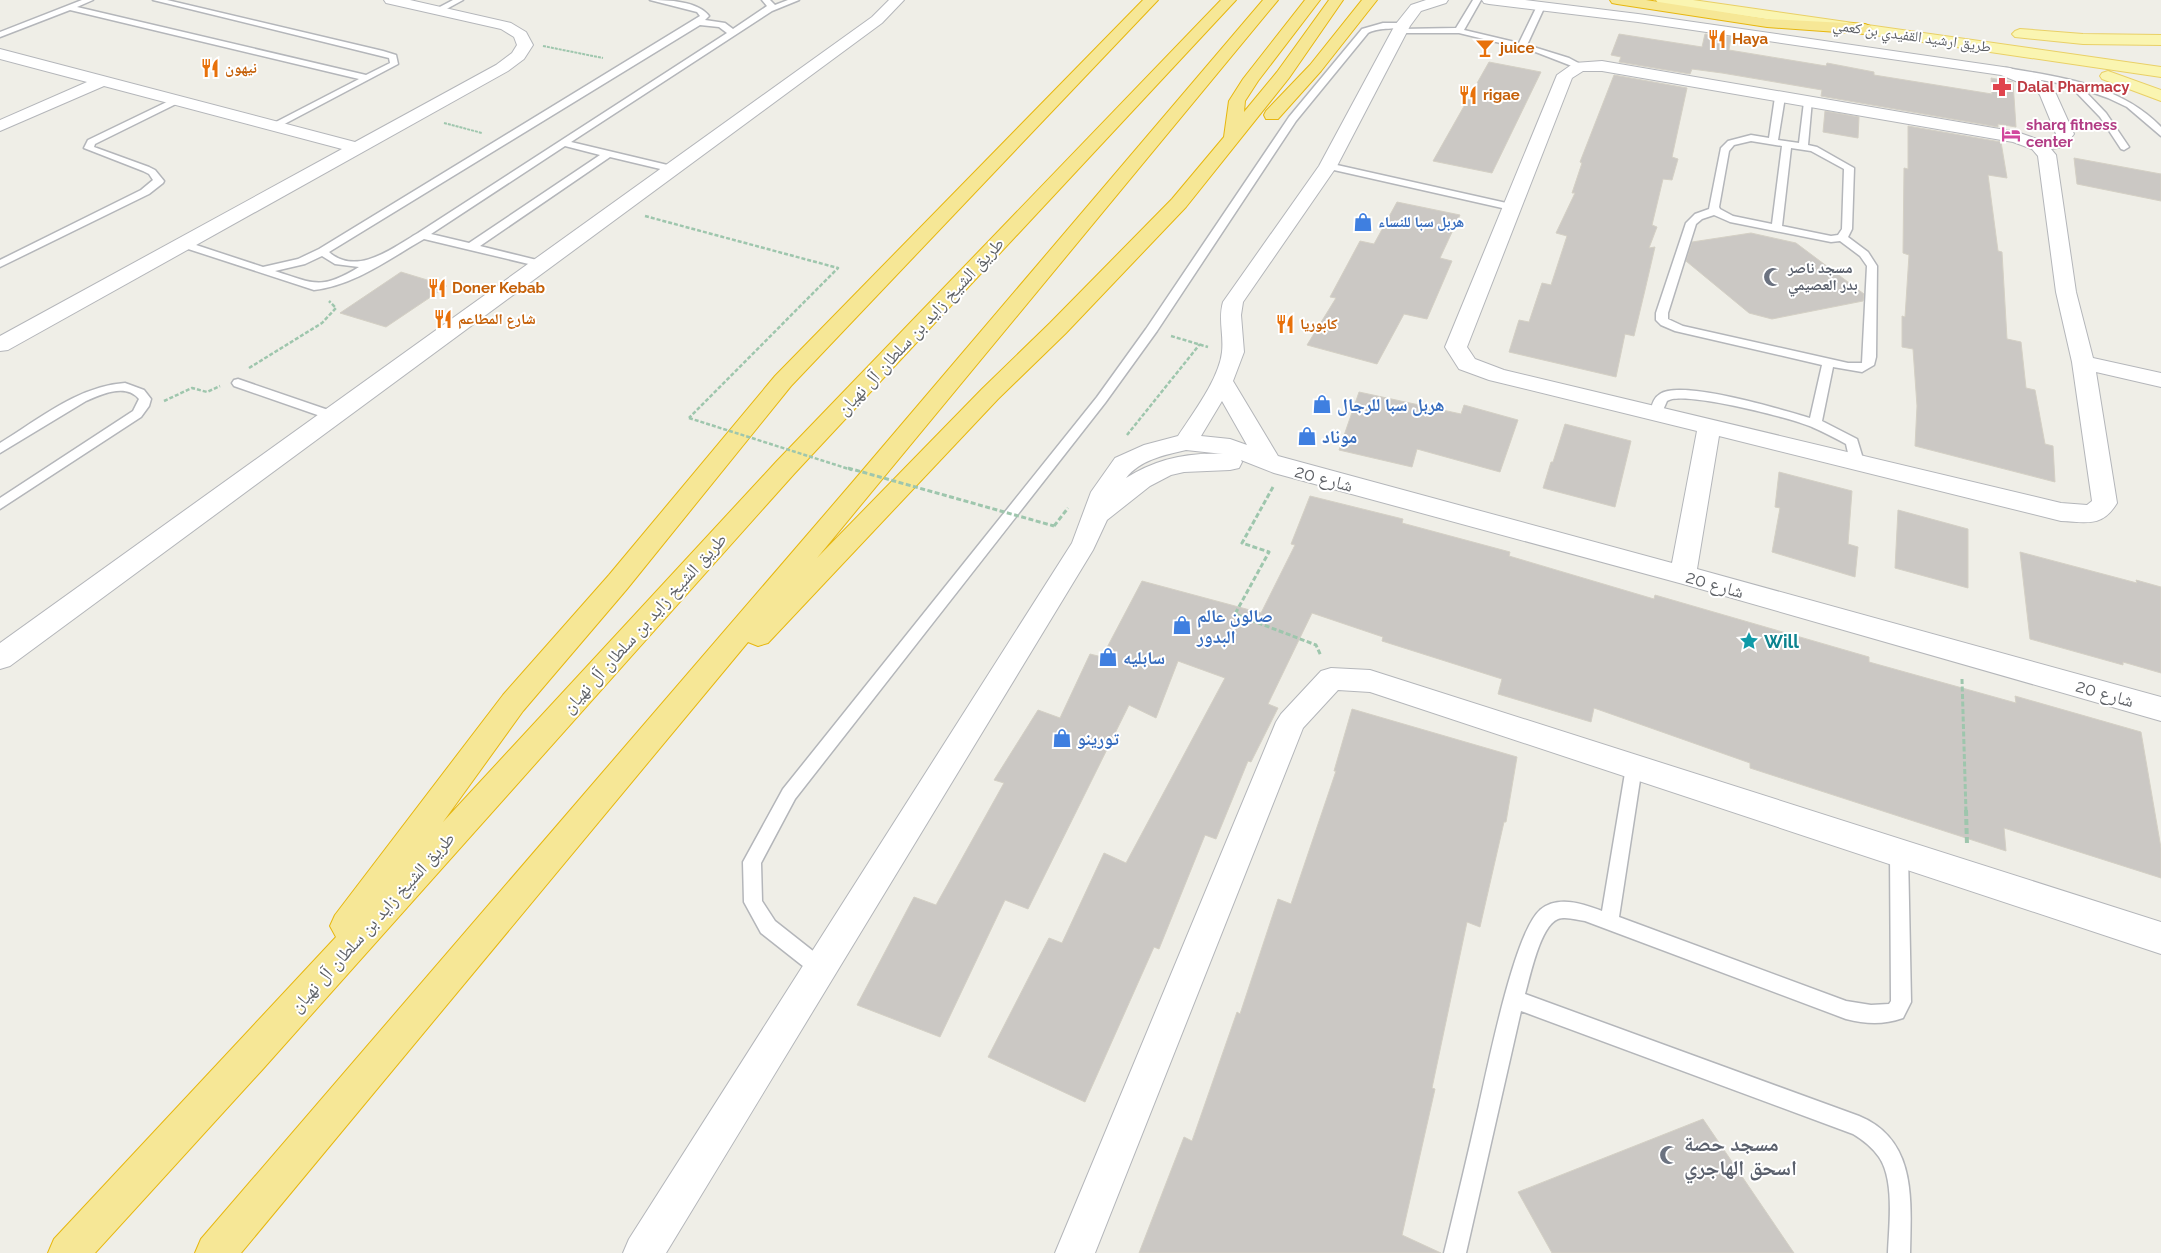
<svg xmlns="http://www.w3.org/2000/svg" width="2161" height="1253" font-family="Raleway,'Noto Naskh Arabic',sans-serif">
	<style>
		.building { fill: #cbc8c4; stroke: #d4d0c5 }
		.lines { fill: none; stroke-linecap: round; stroke-linejoin: round }
		.lane-casing { stroke: #b4b6ba; stroke-width: 3 }
		.street-casing { stroke: #b4b6ba; stroke-width: 2 }
		.primary-casing { stroke: #e9d066; stroke-width: 2 }
		.highway-casing { stroke: #e7b70f; stroke-width: 2 }
		.path-far3 { stroke: #9ec6ad; stroke-width: 2; stroke-dasharray: 3 1; stroke-linecap: butt }
		.path-far2 { stroke: #9ec6ad; stroke-width: 2.5; stroke-dasharray: 4 2; stroke-linecap: butt }
		.path-far1 { stroke: #9ec6ad; stroke-width: 3; stroke-dasharray: 5 2.5; stroke-linecap: butt }
		.path { stroke: #9ec6ad; stroke-width: 4; stroke-dasharray: 6 3; stroke-linecap: butt }
		.lane { fill: #fff; fill-rule: evenodd }
		.street { fill: #fff; fill-rule: evenodd }
		.primary { fill: #faf5b1; fill-rule: evenodd }
		.highway { fill: #f6e796; fill-rule: evenodd }
		.path-bridge-far1 { stroke: #9ec6ad; stroke-width: 2.5; stroke-dasharray: 4 2; stroke-linecap: butt }
		.path-bridge { stroke: #9ec6ad; stroke-width: 3; stroke-dasharray: 5 2.5; stroke-linecap: butt }
		.labels { text-anchor: middle; dominant-baseline: central; stroke-width: 4; stroke-linejoin: round; paint-order: stroke }
		.far-street-label { font-size: 15px; fill: #5e6166; stroke: #fff }
		.far-food-label { font-size: 15px; font-weight: bold; fill: #c56008; stroke: #fff; text-anchor: start }
		.far-health-label { font-size: 15px; font-weight: bold; fill: #be3a42; stroke: #fff; text-anchor: start }
		.far-hotel-label { font-size: 15px; font-weight: bold; fill: #b23c85; stroke: #fff; text-anchor: start }
		.far-shop-label { font-size: 15px; font-weight: bold; fill: #366cbe; stroke: #fff; text-anchor: start }
		.far-worship-label { font-size: 15px; font-weight: bold; fill: #5b616d; stroke: #fff; text-anchor: start }
		.street-label { font-size: 18px; fill: #5e6166; stroke: #fff }
		.shop-label { font-size: 18px; font-weight: bold; fill: #366cbe; stroke: #fff; text-anchor: start }
		.culture-label { font-size: 18px; font-weight: bold; fill: #0d838f; stroke: #fff; text-anchor: start }
		.near-worship-label { font-size: 21px; font-weight: bold; fill: #5b616d; stroke: #fff; text-anchor: start }
	</style>
	<rect width="100%" height="100%" fill="#efeee7"/>
	<path class="building" d="M1619,34L1702,47L1705,34L1731,37L1729,50L1826,66L1827,63L1874,72V75L1992,94L1991,78L2013,82L2016,127L1998,124V127L1826,97L1821,96L1822,90L1722,73L1692,69L1690,74L1619,62L1621,57L1611,55Z
		M1489,62L1541,72L1492,173L1433,161Z
		M1614,75L1687,88L1672,157L1678,159L1672,180L1663,179L1652,225L1657,227L1649,248L1655,247L1645,290L1634,336L1625,334L1616,377L1509,352L1519,320L1529,322L1542,283L1551,285L1567,236L1556,233L1575,193H1572L1582,163L1580,162Z
		M1825,111L1859,117L1858,138L1823,132Z
		M1908,126L2001,142L2007,178L1988,175L1998,251L2002,252L2007,339L2021,342L2026,388L2035,390L2045,444L2053,446L2055,482L1915,446L1917,406L1913,349L1902,347V316L1905,317L1909,255L1903,253L1904,168L1908,169Z
		M2074,158L2161,174V201L2077,184Z
		M1397,202L1460,215L1440,258L1452,261L1427,319L1404,314L1377,364L1307,345L1336,298L1330,297L1360,241L1374,244Z
		M1751,233L1796,243L1864,294L1863,301L1772,319L1749,313L1686,261L1692,242Z
		M401,272L447,286L386,327L340,313Z
		M1359,392L1461,414L1464,405L1518,420L1500,472L1417,449L1412,467L1339,450Z
		M1565,424L1631,441L1615,507L1543,488L1551,462H1553Z
		M1779,472L1852,491L1848,544L1858,547L1855,577L1772,552L1780,508L1775,507Z
		M1310,496L1403,519L1402,523L1510,552L1509,556L1654,599L1655,595L1869,657V662L2016,703L2015,696L2141,732L2161,848V878L2004,828L2006,851L1750,768V763L1594,708L1591,722L1498,694L1502,679L1382,641L1383,637L1312,613L1268,704L1278,708L1251,762L1248,761L1216,839L1205,835L1159,949L1154,947L1085,1102L988,1057L1049,938L1062,943L1104,853L1126,863L1225,678L1178,661L1156,718L1129,705L1028,909L1005,900L940,1037L857,1005L914,897L936,905L1004,783L994,780L1038,710L1060,718L1090,654L1102,657L1142,581L1261,613L1295,545L1291,544Z
		M1898,510L1968,529V588L1895,568Z
		M2020,552L2137,583L2136,580L2161,587V673L2123,662V665L2030,639Z
		M1352,709L1517,757L1506,822H1504L1480,927L1467,922L1432,1088L1435,1089L1402,1235L1441,1253H1139L1184,1137L1192,1141L1237,1012L1240,1014L1278,899L1291,904L1336,771H1334Z
		M1703,1119L1794,1253H1552L1518,1192Z"/>
	<g class="lines">
		<g class="lane-casing">
			<path id="lane" d="M82,0H93L77,7L366,75L390,63L389,58L153,0H167L383,51L396,55L398,64L275,129L270,126L272,124L359,79L70,10L0,37V32Z
				M453,0H463L441,12L434,10Z
				M650,0C668,0 698,1 709,16L705,20L725,23L733,29L767,6L762,0H770L775,5L788,0H799L772,11L571,142L676,167V171L673,172L610,157L480,246L545,262L546,264L545,266L541,267L424,239C389,259 355,285 314,290L179,246L178,244L179,242H187L263,267L298,259L319,249L700,16L697,12ZM700,25L719,27L727,33L418,233C394,247 357,277 329,252ZM565,146L600,155L469,243L431,234ZM322,256L335,264L359,267C321,290 315,284 275,271L305,264Z
				M1473,0H1481L1464,30L1519,43L1537,6L1544,4L1545,6L1527,45L1569,58L1584,66L1577,68L1533,51L1459,33H1401L1397,31L1401,29L1456,28Z
				M1383,23H1403L1407,25C1398,31 1380,26 1368,33L1296,121L1157,331L1105,403L795,799L761,863L762,901L775,921L827,962L829,968L827,974L820,977L813,974L761,933L744,902L743,862L783,789L1097,397L1146,329L1289,117L1362,29Z
				M2006,68C2061,77 2121,85 2161,127V136L2127,107L2108,98L2083,89L2106,113L2129,147L2124,150L2121,149L2100,117L2074,90V86L2003,73V69Z
				M1780,94L1785,97L1778,140L1799,143L1804,102L1806,100H1812L1808,145L1817,147L1854,168L1852,229L1848,237L1868,252L1877,266L1876,357L1874,365L1862,372L1833,367L1822,421L1857,439L1864,462L1857,466L1850,462L1846,444C1835,438 1824,432 1812,427C1792,418 1682,390 1667,401L1660,417L1656,418L1650,414C1651,407 1653,398 1660,394C1682,379 1783,410 1810,418L1822,365L1675,331L1661,325L1656,320V313L1686,223L1695,214L1709,209L1721,148L1728,141L1751,135L1769,138L1775,97ZM1751,141L1782,146L1772,224L1733,216L1720,209L1719,207L1729,151L1734,145ZM1791,148L1811,151L1844,169L1842,229L1838,235L1831,236L1782,226ZM1714,215L1730,222L1831,242L1840,241L1860,256L1867,266L1862,363H1848L1683,326L1668,319V313L1696,224L1702,219Z
				M175,98L178,99V103L95,144L94,147L149,167L155,170L164,181L163,183L149,194L0,267V260L141,190L153,180L149,174L143,171L84,148L88,140Z
				M1328,163L1511,204L1516,207L1511,210L1325,168L1323,166Z
				M238,379L337,413L339,416L337,419H329L234,386L232,383L234,380Z
				M125,383L144,390L151,399L149,406L141,417L0,509V498L133,411L139,399C126,383 102,394 86,401L0,453V443C38,420 78,386 125,383Z
				M1634,760L1640,762L1642,767L1619,917L1846,1001L1871,1005L1889,1004L1891,1001L1890,853L1893,848L1899,845L1905,848L1908,853L1911,1002L1903,1018C1883,1025 1866,1024 1846,1019L1585,921C1577,920 1566,916 1558,919C1540,926 1530,977 1525,994L1859,1116C1917,1140 1911,1200 1910,1253H1888C1889,1226 1895,1180 1879,1157C1872,1147 1863,1140 1853,1134L1521,1011L1466,1253H1444C1456,1204 1468,1154 1479,1105C1488,1066 1514,933 1540,910C1558,895 1583,904 1602,911L1626,767L1628,762Z"/>
		</g>
		<g class="street-casing">
			<path id="street" d="M384,0H410L511,23L526,32L533,45L524,59L508,71L8,350L0,351V336L342,149L104,86L0,131V120L87,82L0,59V49L355,142L496,65L512,53L517,45L514,37L501,29L386,3Z
				M889,0H904L882,23L10,666L0,669V643L872,17Z
				M1426,0H1448L1446,3L1421,11L1410,26L1337,166L1243,302L1241,315L1244,352L1233,381L1278,456L1672,563L1697,431L1489,380L1459,369L1445,347L1557,75L1574,63L1602,61L2017,132L2040,140L2053,138L2056,134L2040,95L2035,89L2001,75L1638,22L1489,4L1484,3L1482,0H1525L1638,14L2010,68L2047,83L2056,94L2074,134L2064,147L2051,149L2056,155L2076,292L2093,358L2161,373V387L2096,372L2117,503C2102,528 2086,522 2061,521L1719,436L1697,569L2161,697V721L1683,584L1274,473L1241,460L1242,462L1239,468L1230,470L1184,472L1171,475L1150,486L1107,520L1093,550L666,1253H623L629,1239L1072,543L1091,492L1115,458L1144,445L1178,436C1193,413 1219,379 1222,352C1224,335 1218,319 1223,302L1319,166L1395,25L1411,5ZM1583,71H1602L2013,142L2032,149L2038,156L2056,292L2072,362L2092,501L2087,505L2061,503L1504,370L1475,359L1467,347L1572,78ZM1222,401L1247,445L1230,439L1201,436ZM1186,450L1223,454C1189,452 1155,459 1126,478C1140,460 1164,455 1186,450Z
				M1331,668L1370,670L2161,922V954L1370,692L1338,690L1303,728L1095,1253H1055L1276,722L1281,714L1321,671Z"/>
		</g>
		<g class="primary-casing">
			<path id="primary" d="M1656,0H1693L2161,67V77L1663,4L1658,3Z
				M2020,29L2083,34L2161,35V45L2083,44L2015,37L2012,34L2015,31Z
				M2108,71L2161,90V101L2102,79L2100,76L2102,73Z"/>
		</g>
		<g class="highway-casing">
			<path id="highway" d="M1143,0H1158L791,386L627,589L523,711L443,822L776,462L1221,0H1236L794,474L262,1070L95,1253H48L54,1239L336,937L330,926L335,915L503,695L609,575L775,376Z
				M1263,0H1278L817,558L982,389L1050,323L1172,199L1224,137L1229,101L1243,79L1305,0H1320L1258,81L1245,101L1244,112L1277,72L1329,0H1343L1289,78L1186,207L1066,333L998,399L768,643L758,646L748,642L241,1253H195L201,1239L851,484Z
				M1362,0H1377L1321,71L1278,119H1266L1264,115L1266,111L1310,65Z
				M1610,0H1646L1767,19L1865,24L1870,26L1873,29L1870,32L1865,34L1767,27L1617,4L1612,3Z"/>
		</g>
		<path class="path-far3" d="M543,46L603,58
			M444,123L482,133"/>
		<path class="path-far2" d="M645,216L838,268L689,418
			M1171,336L1208,347
			M249,368L322,323L336,308L329,301
			M164,401L192,388L207,392L220,386
			M1127,435L1200,344"/>
		<path class="path-far1" d="M1273,487L1242,543L1269,552L1235,614L1316,645L1321,656
			M1054,526L1068,508
			M1962,679L1966,812"/>
		<path class="path" d="M1966,810L1967,845"/>
		<use href="#lane" class="lane"/>
		<use href="#street" class="street"/>
		<use href="#primary" class="primary"/>
		<use href="#highway" class="highway"/>
		<path class="path-bridge-far1" d="M689,418L852,470"/>
		<path class="path-bridge" d="M848,468L1054,526"/>
	</g>
	<defs>
		<g id="restaurant-bare" transform="scale(1.5)"><path d="M-5-6h1v4h1v-4h1v4h1v-4h1v5L-1.5 .5V6h-2V.5L-5-1ZM5-6V6H3V1.5H1.5Q1.5-4 5-6Z" fill="#e8710a" stroke="#fff" stroke-width="2.5" paint-order="stroke"/></g>
		<g id="bar-bare" transform="scale(1.5)"><path d="M-6-5H6L.8 .8V4.5H3.5V6h-7V4.5H-.8V.8Z" fill="#e8710a" stroke="#fff" stroke-width="2.5" paint-order="stroke"/></g>
		<g id="pharmacy-bare" transform="scale(1.5)"><path d="M-2-6h4v4h4v4h-4v4h-4v-4h-4v-4h4Z" fill="#e0444e" stroke="#fff" stroke-width="2.5" paint-order="stroke"/></g>
		<g id="hotel-bare" transform="scale(1.5)"><path d="M-6-4.5h1.5V1H6V5H4.5V3h-9V5H-6ZM-4 0a1.8 1.8 0 1 1 3.6 0ZM.5 0V-2.5h3Q6-2.5 6 0Z" fill="#d1479c" stroke="#fff" stroke-width="2.5" paint-order="stroke"/></g>
		<g id="shop-bare" transform="scale(1.5)"><path d="M-5-2.5h2.3a2.7 3.5 0 0 1 5.4 0H5L5.5 6h-11ZM-1.5-2.5h3a1.5 2.3 0 0 0-3 0Z" fill="#3f7fe0" stroke="#fff" stroke-width="2.5" paint-order="stroke"/></g>
		<g id="mosque-bare" transform="scale(1.5)"><path d="M3.5-4.9A6 6 0 1 0 3.5 4.9A5 5 0 1 1 3.5-4.9Z" fill="#6b7280" stroke="#fff" stroke-width="2.5" paint-order="stroke"/></g>
		<g id="sight-bare" transform="scale(1.5)"><path d="M0-6L1.8-2.2L6-1.7L2.9 1.2L3.7 5.4L0 3.3L-3.7 5.4L-2.9 1.2L-6-1.7L-1.8-2.2Z" fill="#0f9aa8" stroke="#fff" stroke-width="2.5" paint-order="stroke"/></g>
	</defs>
	<g fill-rule="evenodd">
		<use href="#restaurant-bare" x="1717" y="39"/>
		<use href="#bar-bare" x="1485" y="48"/>
		<use href="#restaurant-bare" x="210" y="68"/>
		<use href="#pharmacy-bare" x="2002" y="87"/>
		<use href="#restaurant-bare" x="1468" y="95"/>
		<use href="#hotel-bare" x="2011" y="134"/>
		<use href="#shop-bare" x="1363" y="222"/>
		<use href="#mosque-bare" x="1773" y="277"/>
		<use href="#restaurant-bare" x="437" y="288"/>
		<use href="#restaurant-bare" x="443" y="319"/>
		<use href="#restaurant-bare" x="1285" y="324"/>
		<use href="#shop-bare" x="1322" y="404"/>
		<use href="#shop-bare" x="1307" y="436"/>
		<use href="#shop-bare" x="1182" y="625"/>
		<use href="#sight-bare" x="1749" y="641"/>
		<use href="#shop-bare" x="1108" y="657"/>
		<use href="#shop-bare" x="1062" y="738"/>
		<use href="#mosque-bare" x="1669" y="1155"/>
	</g>
	<g class="labels">
		<g class="far-street-label">
			<text transform="translate(1912 36) rotate(8)">طريق ارشيد القفيدي بن كعمي</text>
		</g>
		<g class="far-food-label">
			<text x="1732" y="39">Haya</text>
			<text x="1500" y="48">juice</text>
			<text x="225" y="68">نيهون</text>
			<text x="1483" y="95">rigae</text>
			<text x="452" y="288">Doner Kebab</text>
			<text x="458" y="319">شارع المطاعم</text>
			<text x="1300" y="324">كابوريا</text>
		</g>
		<g class="far-health-label">
			<text x="2017" y="87">Dalal Pharmacy</text>
		</g>
		<g class="far-hotel-label">
			<text x="2026" y="125">sharq fitness<tspan x="2026" dy="17">center</tspan></text>
		</g>
		<g class="far-shop-label">
			<text x="1378" y="222">هربل سبا للنساء</text>
		</g>
		<g class="far-worship-label">
			<text x="1788" y="268">مسجد ناصر<tspan x="1788" dy="17">بدر العصيمي</tspan></text>
		</g>
		<g class="street-label">
			<text transform="translate(920 326) rotate(-47)">طريق الشيخ زايد بن سلطان آل نهيان</text>
			<text transform="translate(1324 478) rotate(15)">شارع 20</text>
			<text transform="translate(1715 584) rotate(16)">شارع 20</text>
			<text transform="translate(644 623) rotate(-48)">طريق الشيخ زايد بن سلطان آل نهيان</text>
			<text transform="translate(2105 693) rotate(16)">شارع 20</text>
			<text transform="translate(372 922) rotate(-48)">طريق الشيخ زايد بن سلطان آل نهيان</text>
		</g>
		<g class="shop-label">
			<text x="1337" y="404">هربل سبا للرجال</text>
			<text x="1322" y="436">موناد</text>
			<text x="1197" y="615">صالون عالم<tspan x="1197" dy="21">البدور</tspan></text>
			<text x="1123" y="657">سابليه</text>
			<text x="1077" y="738">تورينو</text>
		</g>
		<g class="culture-label">
			<text x="1764" y="641">Will</text>
		</g>
		<g class="near-worship-label">
			<text x="1684" y="1143">مسجد حصة<tspan x="1684" dy="24">اسحق الهاجري</tspan></text>
		</g>
	</g>
</svg>
